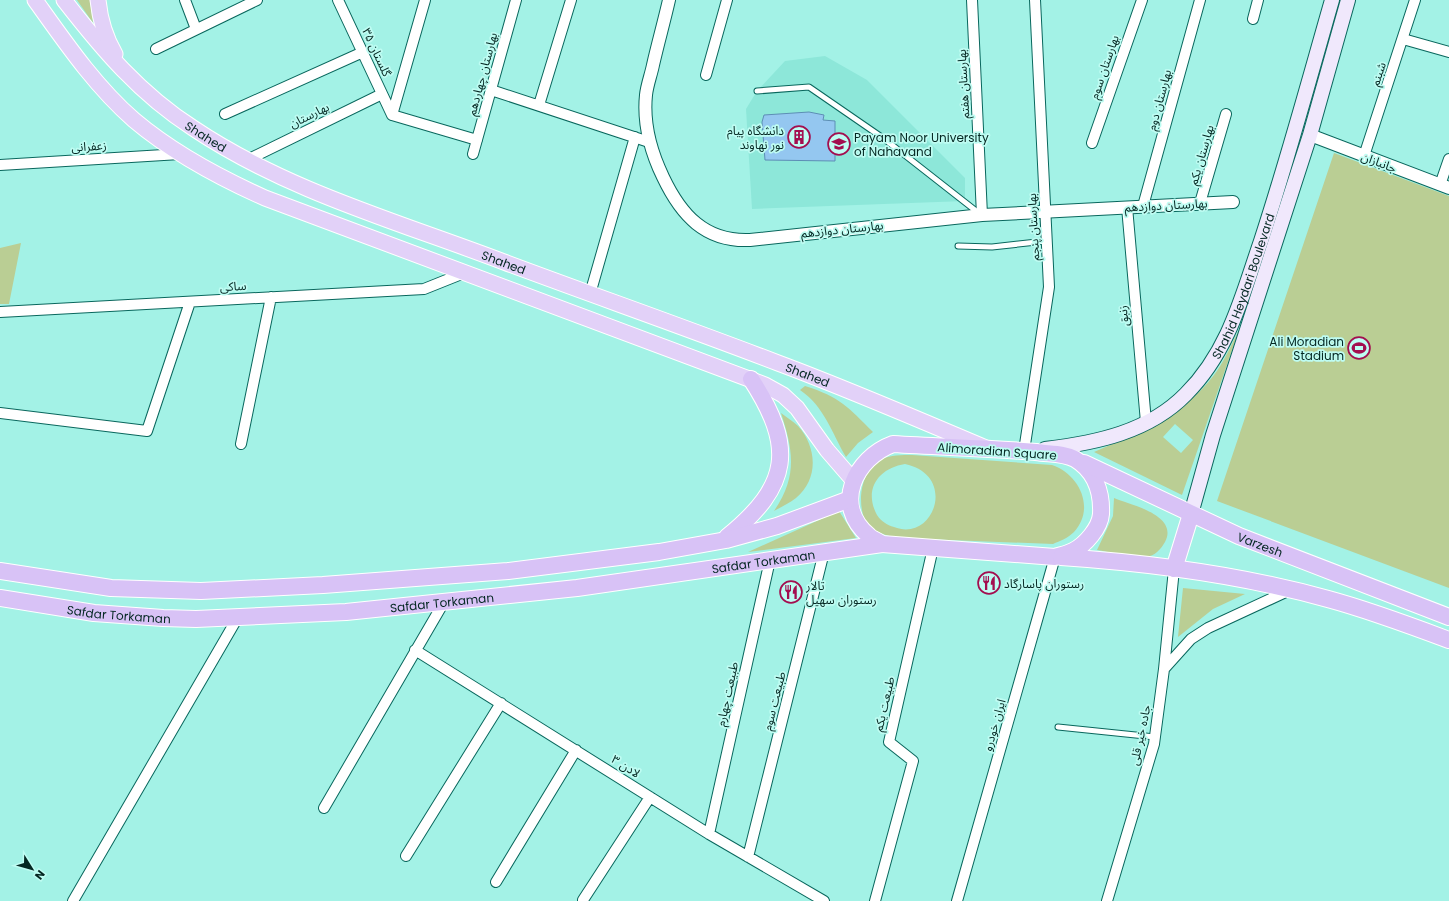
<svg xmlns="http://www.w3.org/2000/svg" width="1449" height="901" font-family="Poppins,'Noto Sans Arabic',sans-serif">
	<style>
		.built { fill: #8de7d9 }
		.green { fill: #bace94; fill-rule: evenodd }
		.building { fill: #94c7f0; stroke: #5d8eb5 }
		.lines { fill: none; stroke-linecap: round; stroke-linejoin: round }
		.service-casing { stroke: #09675d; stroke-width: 7 }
		.minor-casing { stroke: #09675d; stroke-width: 12 }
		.tertiary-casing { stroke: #09675d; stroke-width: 14 }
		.secondary-casing { stroke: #09675d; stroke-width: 16 }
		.primary-casing { stroke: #fff; stroke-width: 17 }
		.trunk-casing { stroke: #fff; stroke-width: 18 }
		.service { stroke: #fff; stroke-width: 5 }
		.minor { stroke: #fff; stroke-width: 10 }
		.tertiary { stroke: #fff; stroke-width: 12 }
		.secondary { stroke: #f0e8fc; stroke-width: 14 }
		.primary { stroke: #e2d1f8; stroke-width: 15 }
		.trunk { stroke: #d8c2f6; stroke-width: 16 }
		.labels { text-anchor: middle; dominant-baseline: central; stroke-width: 3.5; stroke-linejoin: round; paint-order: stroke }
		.street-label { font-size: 12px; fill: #042722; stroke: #befcf2 }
		.poi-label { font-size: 12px; fill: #042722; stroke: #befcf2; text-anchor: start }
	</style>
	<rect width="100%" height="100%" fill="#a3f2e6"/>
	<path class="built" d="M825,56L867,80L965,178V201L752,209L746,109L757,91L785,61Z"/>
	<path class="green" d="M77,0H90L93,23Z
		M1334,153L1449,196V588L1217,501Z
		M21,243L9,304H0V248Z
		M1239,330L1182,495L1094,452C1137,434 1185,414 1214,375C1224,362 1231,345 1239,330ZM1175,424L1193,440L1181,453L1163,437Z
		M805,386C840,397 848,407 873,432L858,443L846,457C832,433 824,406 800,390Z
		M781,413C786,417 793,421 798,426C817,447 819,479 796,498C790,503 781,507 774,511C798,476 793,450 781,413Z
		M912,455L1052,465C1079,474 1096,508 1074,532C1068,538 1060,541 1053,544L898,538C888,536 872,532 866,522C856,503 861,469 882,459C890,455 902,455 912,455ZM905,464C958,475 934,543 894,527C887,525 881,521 877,515C863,489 879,468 905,464Z
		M1114,498C1131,505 1179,515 1165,542C1161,549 1155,556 1146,557C1135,558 1109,552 1097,550L1113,516Z
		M839,511L856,538L748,552Z
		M1183,588L1245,594L1213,609L1178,637Z"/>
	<path class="building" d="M809,112L824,115L823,120L835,121V161L765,160L762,122L764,115Z"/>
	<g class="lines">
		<g class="service-casing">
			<path id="service" d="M757,91L809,87L883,138L980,214
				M958,246L992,247L1046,241
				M1058,727L1155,737"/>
		</g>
		<g class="minor-casing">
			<path id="minor" d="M185,0L196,29
				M338,0L392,115
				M972,0L982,215
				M1253,19L1258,0
				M1403,39L1449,52
				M156,49L257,0
				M706,75L727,0
				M491,90L649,142
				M539,105L571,0
				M225,114L363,52
				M392,115L425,0
				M392,115L477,140
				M1092,143L1142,0
				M473,154L516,0
				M1364,156L1415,0
				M247,160L382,94
				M0,165L180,154
				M1440,185L1449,159
				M1200,203L1226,114
				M1143,206L1200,0
				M1127,207L1146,422
				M590,294L635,137
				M0,312L424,289L464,273
				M0,413L147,431L190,302
				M241,444L271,297
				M1024,451L1049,287L1035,0
				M415,650L709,834L824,901
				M1164,669L1191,639L1208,628L1290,590
				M324,808L444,602
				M709,834L770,560
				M406,856L501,703
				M748,857L824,552
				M496,882L576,750
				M583,900L650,797
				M73,901L238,617
				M875,901L913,761L889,742L933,548
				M957,901L1055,557
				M1107,901L1154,744L1164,669L1174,569"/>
		</g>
		<g class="tertiary-casing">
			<path id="tertiary" d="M669,0C664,22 658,43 653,65C651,75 647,85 646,95C643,124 650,150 663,177C681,215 705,242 750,240L982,215L1233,202
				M1310,135L1449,188"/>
		</g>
		<g class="secondary-casing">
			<g id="secondary">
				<path id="s1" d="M1045,449C1096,443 1149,432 1186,394C1229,351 1242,296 1261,241C1287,162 1309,80 1332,0"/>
				<path d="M1191,514L1213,435L1310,135L1348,0"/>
			</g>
		</g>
		<g class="primary-casing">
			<g id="primary">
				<path d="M35,0C65,42 95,86 134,120C173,153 218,177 265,198L765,385L783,395L797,408L827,450L853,480"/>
				<path id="s2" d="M64,0C102,49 140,94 193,128C287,191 399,222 504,262C595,296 687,328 778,363C848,389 917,419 986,448"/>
				<path d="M98,0C100,20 105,37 115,54"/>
			</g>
		</g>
		<g class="trunk-casing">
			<g id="trunk">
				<path d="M893,444C941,447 989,448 1036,452C1049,454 1064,453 1075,459C1095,471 1102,492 1101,514C1100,528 1085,545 1073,551C1067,554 1061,555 1055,557L882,544C878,541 872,539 869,536C832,505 855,458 893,444Z"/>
				<path id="s3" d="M1084,463L1239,536L1449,617"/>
				<path d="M727,537C791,485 795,447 751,379"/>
				<path d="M1061,557C1150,563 1242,575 1328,599C1369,610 1409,625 1449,640"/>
				<path d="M1174,569L1191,514"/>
				<path d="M0,571L111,588L201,591L323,585L508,571L659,552L726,540L777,526L850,499"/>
				<path id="s4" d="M0,598L94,613L163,618L196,619L346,612L577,588L882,544"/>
			</g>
		</g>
		<use href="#service" class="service"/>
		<use href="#minor" class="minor"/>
		<use href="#tertiary" class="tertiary"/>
		<use href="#secondary" class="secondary"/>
		<use href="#primary" class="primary"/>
		<use href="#trunk" class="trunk"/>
	</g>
	<defs>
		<g id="building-ring" transform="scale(1.15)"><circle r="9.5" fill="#befcf2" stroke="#a30e4f" stroke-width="1.5"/><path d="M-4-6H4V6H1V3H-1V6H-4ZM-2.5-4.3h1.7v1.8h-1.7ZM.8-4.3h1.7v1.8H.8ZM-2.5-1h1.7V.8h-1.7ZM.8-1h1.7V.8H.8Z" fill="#a30e4f"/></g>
		<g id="university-ring" transform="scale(1.15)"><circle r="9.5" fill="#befcf2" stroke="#a30e4f" stroke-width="1.5"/><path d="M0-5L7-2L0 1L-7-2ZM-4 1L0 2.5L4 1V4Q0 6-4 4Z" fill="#a30e4f"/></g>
		<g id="stadium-ring" transform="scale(1.15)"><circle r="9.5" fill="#befcf2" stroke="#a30e4f" stroke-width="1.5"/><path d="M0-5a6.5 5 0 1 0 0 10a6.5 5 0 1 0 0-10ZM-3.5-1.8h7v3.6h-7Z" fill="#a30e4f"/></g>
		<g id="restaurant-ring" transform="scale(1.15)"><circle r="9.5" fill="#befcf2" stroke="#a30e4f" stroke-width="1.5"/><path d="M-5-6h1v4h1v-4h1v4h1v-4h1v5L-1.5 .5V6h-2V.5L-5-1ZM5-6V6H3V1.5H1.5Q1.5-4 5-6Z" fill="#a30e4f"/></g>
	</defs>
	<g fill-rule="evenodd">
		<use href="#building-ring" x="799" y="137"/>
		<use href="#university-ring" x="839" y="144"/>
		<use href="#stadium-ring" x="1359" y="348"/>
		<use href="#restaurant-ring" x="989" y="583"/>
		<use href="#restaurant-ring" x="791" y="592"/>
	</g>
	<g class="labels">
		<g class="street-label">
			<text transform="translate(377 52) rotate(65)">گلستان ۳۵</text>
			<text transform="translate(1104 67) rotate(-71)">بهارستان سوم</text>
			<text transform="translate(482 74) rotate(-75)">بهارستان چهاردهم</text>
			<text transform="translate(1378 74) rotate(-72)">شبنم</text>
			<text transform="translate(963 84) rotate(-93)">بهارستان هفتم</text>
			<text transform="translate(1159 100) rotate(-75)">بهارستان دوم</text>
			<text transform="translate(309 115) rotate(-26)">بهارستان</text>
			<text stroke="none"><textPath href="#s2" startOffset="198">Shahed</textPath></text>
			<text transform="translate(89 146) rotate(-3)">زعفرانی</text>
			<text transform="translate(1201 155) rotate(-74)">بهارستان یکم</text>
			<text transform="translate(1379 162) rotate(21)">جانبازان</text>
			<text transform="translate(1166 205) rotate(-3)">بهارستان دوازدهم</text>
			<text transform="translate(1033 227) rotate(-93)">بهارستان پنجم</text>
			<text transform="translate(842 229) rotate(-6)">بهارستان دوازدهم</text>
			<text stroke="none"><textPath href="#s2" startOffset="522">Shahed</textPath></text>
			<text stroke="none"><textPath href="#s1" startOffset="278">Shahid Heydari Boulevard</textPath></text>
			<text transform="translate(233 286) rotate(-3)">ساکی</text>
			<text transform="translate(1123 316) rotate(-95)">زنبق</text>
			<text stroke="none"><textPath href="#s2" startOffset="846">Shahed</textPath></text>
			<text transform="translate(997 451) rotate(4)">Alimoradian Square</text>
			<text stroke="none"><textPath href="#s3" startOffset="194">Varzesh</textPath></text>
			<text stroke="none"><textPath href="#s4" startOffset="768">Safdar Torkaman</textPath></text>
			<text stroke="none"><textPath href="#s4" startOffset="444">Safdar Torkaman</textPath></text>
			<text stroke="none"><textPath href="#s4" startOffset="120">Safdar Torkaman</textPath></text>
			<text transform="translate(727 694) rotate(-78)">طبیعت چهارم</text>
			<text transform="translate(774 701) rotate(-76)">طبیعت سوم</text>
			<text transform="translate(884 704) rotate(-77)">طبیعت یکم</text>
			<text transform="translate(994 725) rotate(-74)">ایران خودرو</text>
			<text transform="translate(1140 735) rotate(-78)">جاده خیر قلی</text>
			<text transform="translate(626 766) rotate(32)">لادن ۳</text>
		</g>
		<g class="poi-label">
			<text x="784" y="130" text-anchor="end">دانشگاه پیام<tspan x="784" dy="14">نور نهاوند</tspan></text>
			<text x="854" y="137">Payam Noor University<tspan x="854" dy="14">of Nahavand</tspan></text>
			<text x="1344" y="341" text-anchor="end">Ali Moradian<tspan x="1344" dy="14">Stadium</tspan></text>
			<text x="1004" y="583">رستوران پاسارگاد</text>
			<text x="806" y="585">تالار<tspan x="806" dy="14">رستوران سهیل</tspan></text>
		</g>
	</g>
	<g transform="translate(32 869) rotate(127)" stroke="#befcf2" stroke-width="3" paint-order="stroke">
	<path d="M0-3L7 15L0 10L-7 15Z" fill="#042722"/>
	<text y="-6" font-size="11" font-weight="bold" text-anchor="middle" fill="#042722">N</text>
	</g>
</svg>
